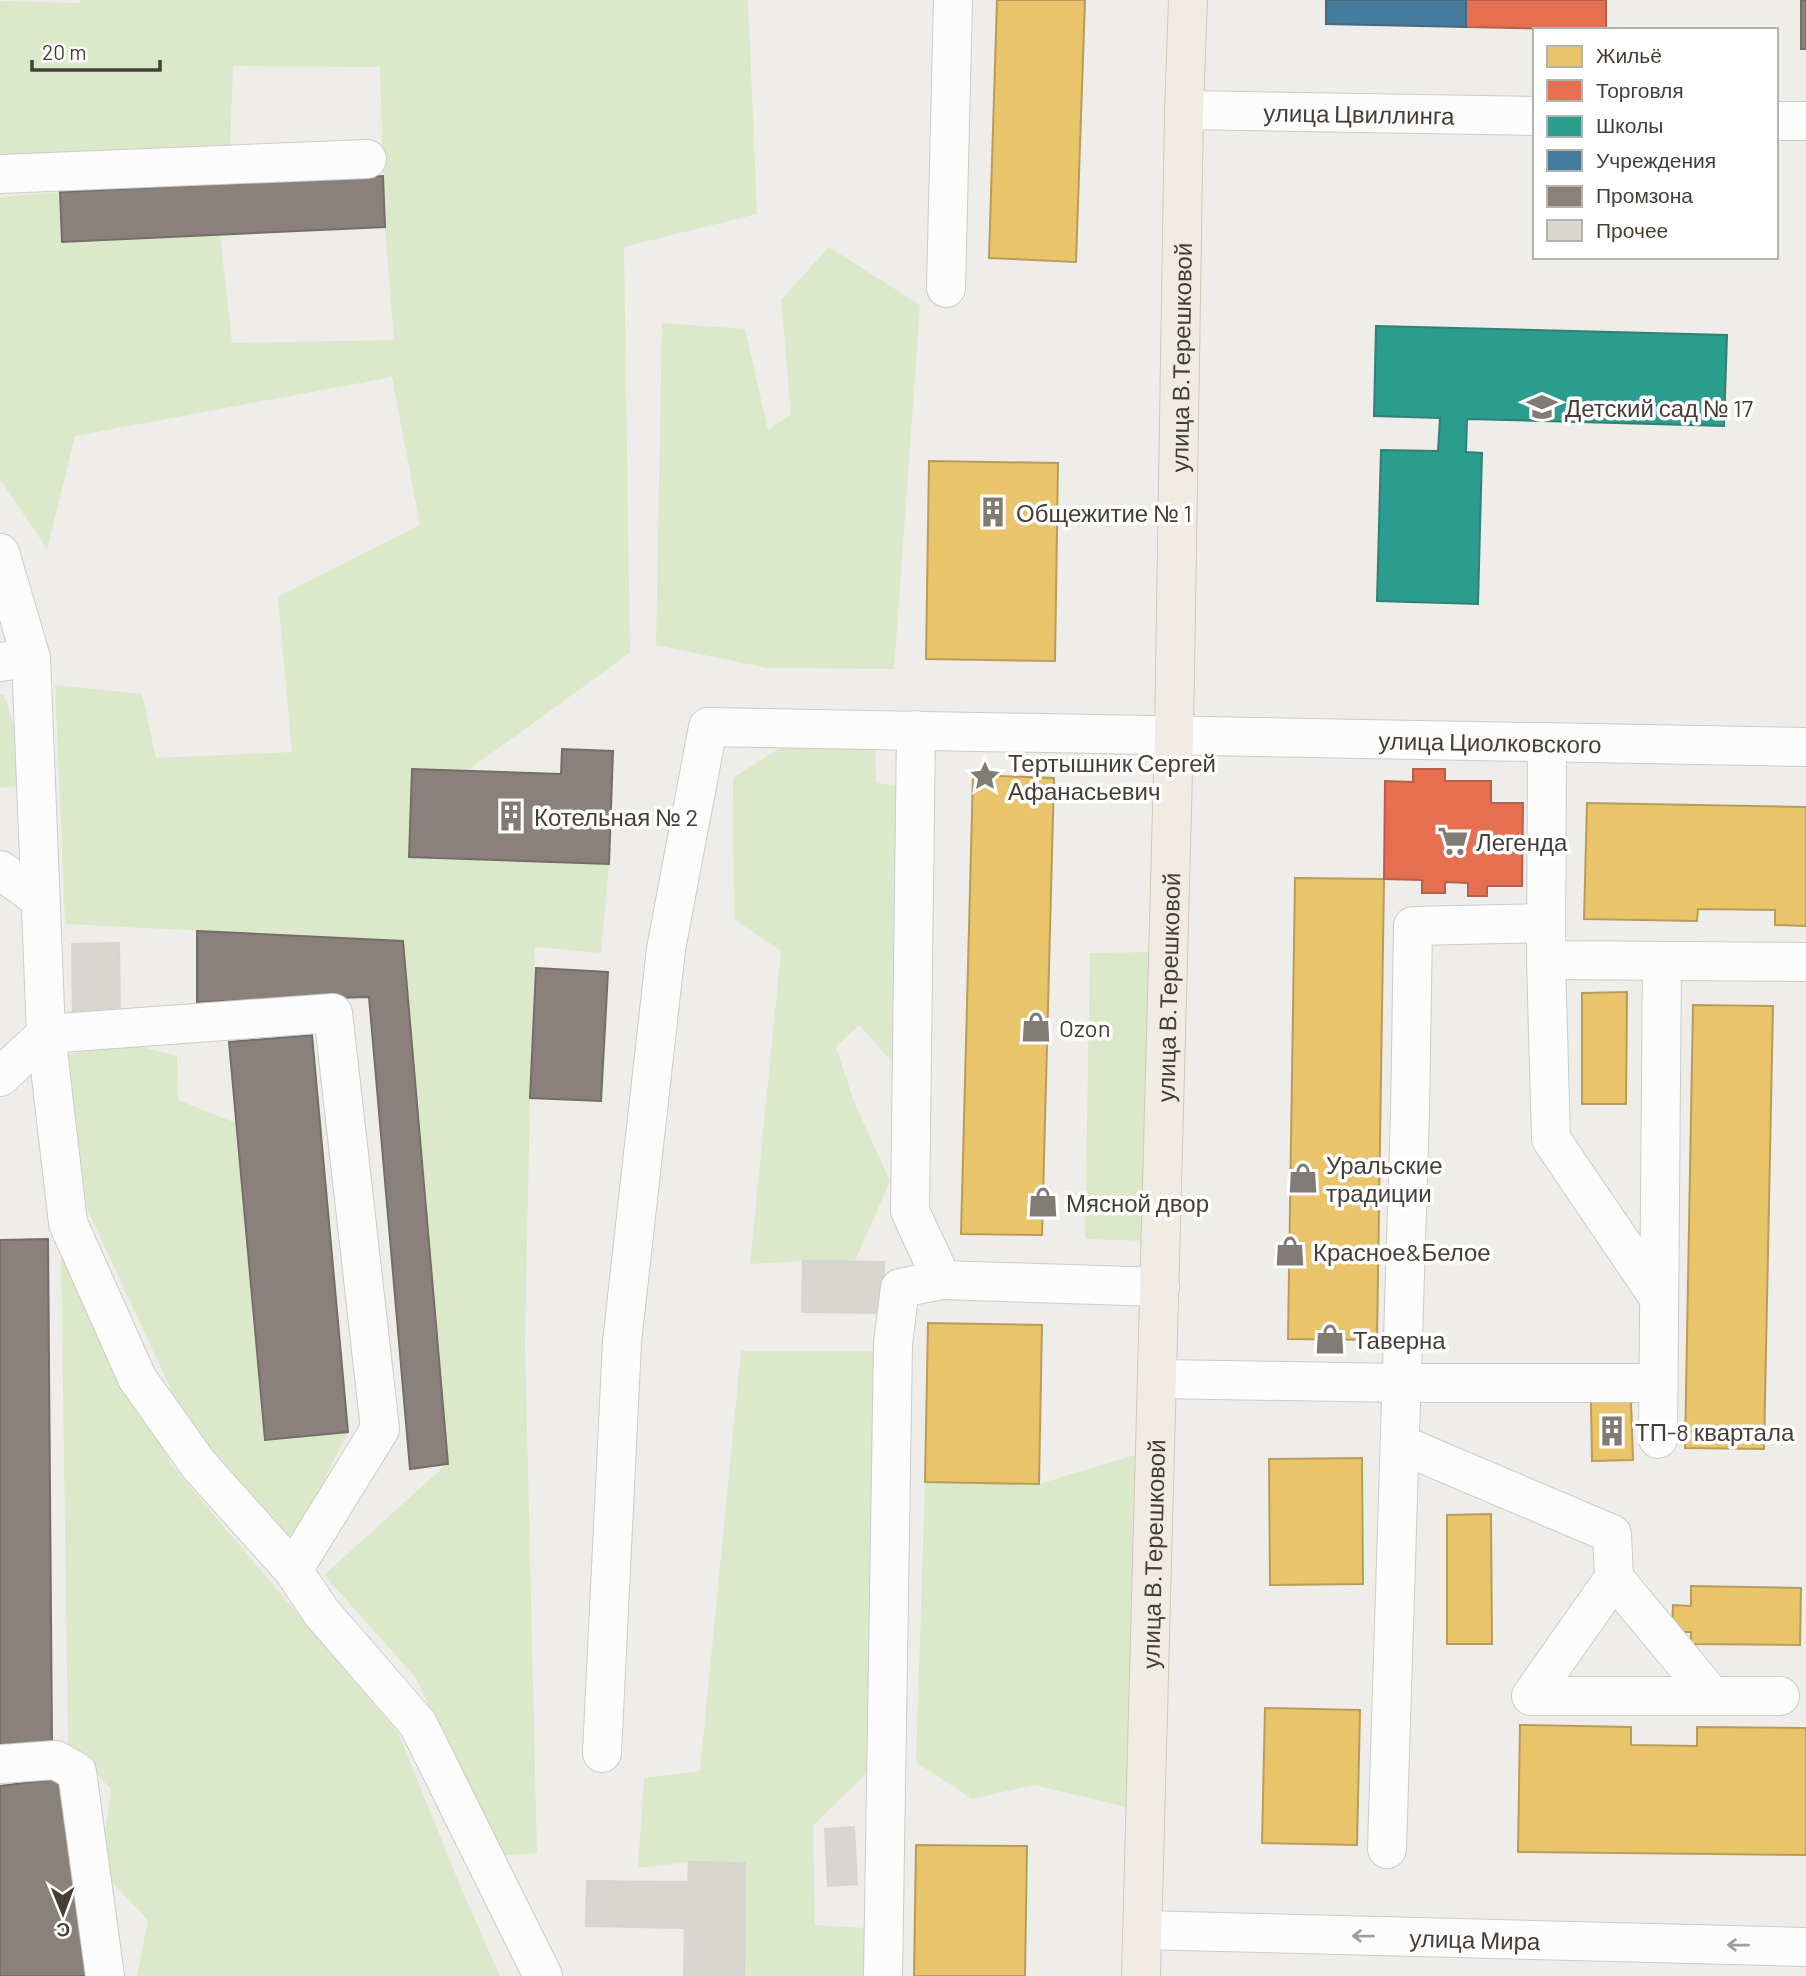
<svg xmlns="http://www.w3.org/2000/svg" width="1806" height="1976" font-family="Barlow,sans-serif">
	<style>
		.green { fill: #dce8ca }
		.homes { fill: #e9c46a; stroke: #b89c5a; stroke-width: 2 }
		.shops { fill: #e76f51; stroke: #b66049; stroke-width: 2 }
		.schools { fill: #2a9d8f; stroke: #328074; stroke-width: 2 }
		.public { fill: #457b9d; stroke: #45697e; stroke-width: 2 }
		.industry { fill: #8a817c; stroke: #756d67; stroke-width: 2 }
		.building { fill: #d8d6d1; stroke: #d7d4cf; stroke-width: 2 }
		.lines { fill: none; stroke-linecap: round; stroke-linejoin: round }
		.minor-casing { stroke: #cdcbc6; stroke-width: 40 }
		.major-casing { stroke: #d0c9b8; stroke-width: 40 }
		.minor { stroke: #fdfcfc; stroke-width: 38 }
		.major { stroke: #f0ece4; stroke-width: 38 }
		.oneway { stroke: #a09d99 }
		.labels { text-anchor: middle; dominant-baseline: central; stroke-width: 7; stroke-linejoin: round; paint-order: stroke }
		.street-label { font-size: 24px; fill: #443e36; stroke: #fff }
		.poi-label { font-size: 24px; fill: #443e36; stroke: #fff; text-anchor: start }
	</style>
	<rect width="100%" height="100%" fill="#efede9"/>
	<path class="green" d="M81,0H748L757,214L624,247L630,653L467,771L412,769L409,857L609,864L601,953L535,947L530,1098L525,1343L537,1853L498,1856L416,1678L324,1575L448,1463L403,941L65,924L55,685L142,694L156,758L292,752L278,597L420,525L392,377L75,436L47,549L0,479V197L60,192L63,242L220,235L232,343L394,340L385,227L380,67L233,66L230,147L0,157V1L80,3Z
		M829,247L920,305L894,669L768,668L656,645L662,323L745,329L768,430L791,414L781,300Z
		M0,695H4L21,747L16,786L0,788Z
		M875,742L876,783L906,786L902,1073L859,1025L836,1047L854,1102L890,1181L855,1261H803L750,1264L781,951L734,919L733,778L783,746Z
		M1153,952L1150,1241L1085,1239L1090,953Z
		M116,1041L177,1056L178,1100L236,1123L264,1439L348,1432L293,1542L186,1422L85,1204L66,1055Z
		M61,1244L171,1464L399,1734L461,1888L500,1976H137L148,1920L100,1870L111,1789L68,1744Z
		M741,1351H879L873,1767L813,1826L815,1925L865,1928L866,1976H744L745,1863L689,1862L638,1868L644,1778L700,1771Z
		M1138,1454L1131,1808L1034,1785L972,1799L916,1762L925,1482L1039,1484Z"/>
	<path class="homes" d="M997,0H1085L1076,262L989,258Z
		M929,461L1058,463L1055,661L926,659Z
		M973,775L1054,778L1042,1235L961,1234Z
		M1587,803L1806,807V926L1775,925V910L1698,909L1697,921L1584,919Z
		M1295,878L1384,879L1377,1340L1288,1339Z
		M1627,992L1626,1104H1582V993Z
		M1693,1005L1773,1006L1764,1449L1685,1448Z
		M928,1323L1042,1325L1039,1484L925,1482Z
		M1631,1401L1633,1460L1592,1461L1591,1402Z
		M1362,1458L1363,1584L1270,1585L1269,1459Z
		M1491,1514L1492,1644H1447V1515Z
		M1691,1586L1801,1588L1800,1645L1691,1644V1632H1672L1673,1605L1691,1606Z
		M1265,1708L1360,1710L1357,1845L1262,1843Z
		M1520,1725L1631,1727V1745L1697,1746V1727L1806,1728V1855L1518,1852Z
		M916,1845L1027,1846L1025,1976H914Z"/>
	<path class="shops" d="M1466,0H1606V30L1466,27Z
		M1413,769H1445V781H1491V803H1523L1522,886H1487V896H1468V883L1445,882V893H1422V880L1384,879L1385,781L1413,782Z"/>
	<path class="schools" d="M1376,326L1727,335L1724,426L1467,419L1466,452L1482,453L1478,604L1377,601L1381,450L1438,451L1440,418L1374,416Z"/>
	<path class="public" d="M1326,0H1466V27L1326,24Z"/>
	<path class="industry" d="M1801,0H1806V49H1801Z
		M383,176L385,227L62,242L60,192Z
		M562,749L613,751L609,864L409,857L412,769L561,774Z
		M197,931L403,941L448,1464L410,1469L369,997L197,1002Z
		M536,968L608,972L601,1101L530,1098Z
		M312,1035L348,1432L265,1440L229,1042Z
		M48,1239L52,1743L0,1744V1240Z
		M64,1778L87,1976H0V1786Z"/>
	<path class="building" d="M119,943L120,1016L73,1017L72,944Z
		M803,1261L884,1262V1313L802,1312Z
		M854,1827L857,1884L828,1886L825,1829Z
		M689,1862L745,1863L744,1976H684L685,1928L586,1926L587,1881L688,1882Z"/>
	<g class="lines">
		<g class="minor-casing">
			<g id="minor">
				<path id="s1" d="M1184,110L1535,116"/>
				<path d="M1776,121H1806"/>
				<path d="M0,174L367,159"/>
				<path d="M946,288L953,0"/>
				<path d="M0,553L31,658"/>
				<path d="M0,662L31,658L46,1034L0,1077"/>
				<path d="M916,730L910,1211L942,1280L1160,1287"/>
				<path d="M1547,742L1546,960L1806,962"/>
				<path d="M0,870L40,899"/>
				<path d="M1546,960L1551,1139L1659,1298"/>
				<path d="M1158,1379L1401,1383H1658"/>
				<path d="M1658,1439L1662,961"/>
				<path d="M1400,1444L1612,1534L1614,1578L1531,1696H1780"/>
				<path d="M293,1570L380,1429L333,1013L46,1034L68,1223L137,1378L198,1464L293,1570L321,1612L418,1724L543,1976"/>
				<path d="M1614,1578L1712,1696"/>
				<path id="s2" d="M602,1753L622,1342L666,949L708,727L1806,747"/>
				<path d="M0,1764L56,1760L77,1772L105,1976"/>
				<path d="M1387,1849L1410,1114L1413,926L1546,923"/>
				<path id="s3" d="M1143,1930L1806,1947"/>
				<path d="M883,1976L893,1343L900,1288L942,1280"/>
			</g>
		</g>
		<g class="major-casing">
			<g id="major">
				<path id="s4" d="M1141,1976L1174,734L1184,110L1188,0"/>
			</g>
		</g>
		<use href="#minor" class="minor"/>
		<use href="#major" class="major"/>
	</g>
	<defs><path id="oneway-shaft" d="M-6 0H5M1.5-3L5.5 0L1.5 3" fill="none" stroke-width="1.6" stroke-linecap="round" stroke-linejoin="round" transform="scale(1.75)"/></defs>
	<g class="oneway">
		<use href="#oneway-shaft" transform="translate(1363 1936) rotate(-179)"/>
		<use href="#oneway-shaft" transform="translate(1738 1945) rotate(-179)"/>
	</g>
	<defs>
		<g id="school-bare" transform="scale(2.415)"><path d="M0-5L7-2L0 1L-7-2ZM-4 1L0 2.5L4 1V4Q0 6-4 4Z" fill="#807b75" stroke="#fff" stroke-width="2.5" paint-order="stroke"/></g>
		<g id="building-bare" transform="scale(2.415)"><path d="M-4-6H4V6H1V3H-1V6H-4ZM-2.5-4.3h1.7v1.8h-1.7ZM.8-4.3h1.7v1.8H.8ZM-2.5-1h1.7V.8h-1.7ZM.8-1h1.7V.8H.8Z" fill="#807b75" stroke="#fff" stroke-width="2.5" paint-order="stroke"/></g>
		<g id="sight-bare" transform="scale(2.415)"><path d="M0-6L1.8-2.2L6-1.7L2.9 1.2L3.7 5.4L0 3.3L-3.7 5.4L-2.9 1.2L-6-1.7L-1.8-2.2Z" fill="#807b75" stroke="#fff" stroke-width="2.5" paint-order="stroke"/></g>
		<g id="supermarket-bare" transform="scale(2.415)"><path d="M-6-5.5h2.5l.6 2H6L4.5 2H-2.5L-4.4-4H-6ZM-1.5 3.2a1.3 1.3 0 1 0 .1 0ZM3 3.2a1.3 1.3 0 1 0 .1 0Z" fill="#807b75" stroke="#fff" stroke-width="2.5" paint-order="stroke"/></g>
		<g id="shop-bare" transform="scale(2.415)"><path d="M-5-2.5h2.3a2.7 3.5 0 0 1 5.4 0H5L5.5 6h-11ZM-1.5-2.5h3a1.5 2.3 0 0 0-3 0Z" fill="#807b75" stroke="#fff" stroke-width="2.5" paint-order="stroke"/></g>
	</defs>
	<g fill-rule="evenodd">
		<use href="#school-bare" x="1542" y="407"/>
		<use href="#building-bare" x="993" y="512"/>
		<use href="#sight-bare" x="985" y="776"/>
		<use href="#building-bare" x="511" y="816"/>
		<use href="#supermarket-bare" x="1453" y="841"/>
		<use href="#shop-bare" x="1036" y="1027"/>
		<use href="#shop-bare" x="1303" y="1178"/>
		<use href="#shop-bare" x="1043" y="1202"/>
		<use href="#shop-bare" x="1290" y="1251"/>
		<use href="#shop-bare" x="1330" y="1339"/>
		<use href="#building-bare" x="1612" y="1431"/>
	</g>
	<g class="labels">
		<g class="street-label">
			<text stroke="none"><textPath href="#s1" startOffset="175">улица Цвиллинга</textPath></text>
			<text stroke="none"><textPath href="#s4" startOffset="1619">улица В.Терешковой</textPath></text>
			<text stroke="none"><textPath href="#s2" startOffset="1815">улица Циолковского</textPath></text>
			<text stroke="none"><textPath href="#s4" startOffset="989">улица В.Терешковой</textPath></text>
			<text stroke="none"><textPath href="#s4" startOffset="422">улица В.Терешковой</textPath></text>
			<text stroke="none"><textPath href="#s3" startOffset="332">улица Мира</textPath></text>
		</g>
		<g class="poi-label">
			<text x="1565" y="407">Детский сад № 17</text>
			<text x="1016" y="512">Общежитие № 1</text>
			<text x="1008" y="762">Тертышник Сергей<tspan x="1008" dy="28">Афанасьевич</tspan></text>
			<text x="534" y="816">Котельная № 2</text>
			<text x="1476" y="841">Легенда</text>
			<text x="1059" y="1027">Ozon</text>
			<text x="1326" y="1164">Уральские<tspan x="1326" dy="28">традиции</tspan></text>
			<text x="1066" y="1202">Мясной двор</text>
			<text x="1313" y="1251">Красное&amp;Белое</text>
			<text x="1353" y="1339">Таверна</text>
			<text x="1635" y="1431">ТП-8 квартала</text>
		</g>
	</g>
	<rect x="1533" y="28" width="245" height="231" fill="#ffffff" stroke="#b4b2af" stroke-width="2"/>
	<rect x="1547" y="46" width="35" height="21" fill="#e9c46a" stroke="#b4b2af" stroke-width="2"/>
	<text x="1596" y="63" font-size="21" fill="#443e36">Жильё</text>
	<rect x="1547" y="80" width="35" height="21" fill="#e76f51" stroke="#b4b2af" stroke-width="2"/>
	<text x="1596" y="98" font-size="21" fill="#443e36">Торговля</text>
	<rect x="1547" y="116" width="35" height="21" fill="#2a9d8f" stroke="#b4b2af" stroke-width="2"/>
	<text x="1596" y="133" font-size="21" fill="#443e36">Школы</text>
	<rect x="1547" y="150" width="35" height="21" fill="#457b9d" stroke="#b4b2af" stroke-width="2"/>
	<text x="1596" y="168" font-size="21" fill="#443e36">Учреждения</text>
	<rect x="1547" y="186" width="35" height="21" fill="#8a817c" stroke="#b4b2af" stroke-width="2"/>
	<text x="1596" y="203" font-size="21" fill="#443e36">Промзона</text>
	<rect x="1547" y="220" width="35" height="21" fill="#d8d6d1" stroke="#b4b2af" stroke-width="2"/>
	<text x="1596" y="238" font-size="21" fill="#443e36">Прочее</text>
	<g transform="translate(63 1913) rotate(179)" stroke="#ffffff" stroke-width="5" paint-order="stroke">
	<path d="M0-5L12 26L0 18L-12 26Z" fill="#443e36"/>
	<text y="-10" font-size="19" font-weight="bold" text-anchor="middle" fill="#443e36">С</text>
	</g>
	<path d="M32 60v10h128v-10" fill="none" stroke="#443e36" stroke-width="3.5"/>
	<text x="42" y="60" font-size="21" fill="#443e36" stroke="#ffffff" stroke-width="5" paint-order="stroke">20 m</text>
</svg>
